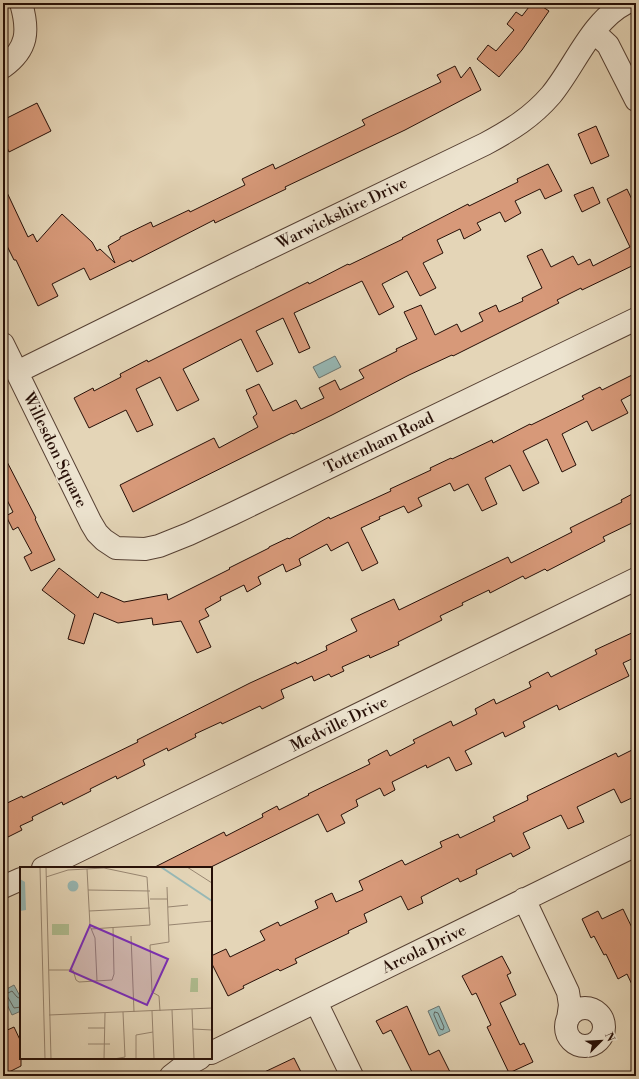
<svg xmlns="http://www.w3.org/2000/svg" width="639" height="1079" font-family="'Libre Bodoni',serif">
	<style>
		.water { fill: #97b8b5; stroke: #6a746f }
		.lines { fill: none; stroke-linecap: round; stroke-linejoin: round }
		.shore { stroke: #5e645e; stroke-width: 1 }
		.building { fill: #d79979; stroke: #260f07 }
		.minor-casing { stroke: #564033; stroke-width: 24 }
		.minor { stroke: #ede4d0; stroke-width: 22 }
		.labels { text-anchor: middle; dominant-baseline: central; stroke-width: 3.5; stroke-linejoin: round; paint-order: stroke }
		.street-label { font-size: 16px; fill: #260f07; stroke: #ede4d0 }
		.inset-river { fill: none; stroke: #97b8b5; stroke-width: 2 }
		.inset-road { fill: none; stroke: #988671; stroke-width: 1 }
		.view { fill: #7b2cbf; fill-opacity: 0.15; stroke: #7b2cbf; stroke-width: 2 }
		.inset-edge { fill: none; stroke: #260f07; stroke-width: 2 }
	</style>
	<rect width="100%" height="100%" fill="#e4d5b7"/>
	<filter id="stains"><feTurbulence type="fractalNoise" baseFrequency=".005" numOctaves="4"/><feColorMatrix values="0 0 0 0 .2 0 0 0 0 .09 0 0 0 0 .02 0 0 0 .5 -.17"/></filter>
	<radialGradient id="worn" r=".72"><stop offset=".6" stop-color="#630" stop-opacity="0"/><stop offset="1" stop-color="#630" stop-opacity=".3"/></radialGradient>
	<path class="water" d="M335,356L341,367L319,378L313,367Z
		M14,985L21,998V1011L12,1015L3,996V991Z
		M439,1006L450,1031L439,1036L428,1011Z"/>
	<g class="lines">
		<path class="shore" d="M21,999L17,997L12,991L6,994L14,1008L21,1007
			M435,1012L438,1013L444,1027L443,1030L440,1029L434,1015Z"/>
	</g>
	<path class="building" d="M532,3H537L549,11L522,50L499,77L477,59L488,45L496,51L514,30L507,24L516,12L522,16Z
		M455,66L461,78L470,67L481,90L405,130L285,187L286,189L215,223L214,220L132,262L131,260L90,280L84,268L52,284L58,296L38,306L16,260H14L3,238V184L28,237L33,234L37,242L62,214L92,242L97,251L100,249L115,263L108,246L120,239V237L151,222L153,227L189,210L190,212L245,185L242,179L273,164L275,169L365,125L362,120L441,82L437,75Z
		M37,103L51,131L9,152L3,139V120Z
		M596,126L609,156L591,164L578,134Z
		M548,164L562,191L545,199L540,189L515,201L521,213L505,222L500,212L477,223L481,230L464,239L460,229L437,240L443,253L423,263L436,288L420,296L407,271L382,284L394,307L379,315L362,281L294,313L310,348L299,353L283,318L256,331L273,364L257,372L241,339L183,369L199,400L177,411L160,377L136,389L153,425L137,432L126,410L89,428L74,398L93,388L94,391L121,377L120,374L147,360L148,362L308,282L309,284L348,264L349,265L403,239L402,238L468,204L469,206L518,182L517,179Z
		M593,187L600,203L582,212L574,195Z
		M627,189L636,208V264L582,290L581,288L557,300L559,303L453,356L452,355L409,375L332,415L293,434L292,433L133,512L120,485L214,438L219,448L258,427L253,417L257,414L246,390L259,384L273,411L296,400L301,409L324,398L319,388L335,380L340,390L364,378L359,370L397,351L396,349L417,339L404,312L421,305L435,335L457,324L461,332L483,321L479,313L496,305L499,312L523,301L522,298L542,288L527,256L542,249L551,267L573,256L578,265L590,259L593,266L630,247L607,199Z
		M636,373V392L621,400L628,413L592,431L587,421L562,434L576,465L562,472L547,439L523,451L539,483L523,491L510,465L485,478L497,504L482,511L468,484L454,491L450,483L418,498L422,506L408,513L404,506L379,517L380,519L361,528L378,563L362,571L348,542L331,551L327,544L299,559L301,565L286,572L283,564L258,577L261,584L247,592L244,585L220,597L221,600L205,609L209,616L199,621L211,647L197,653L181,621L153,625L152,618L118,623L94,613L84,644L68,639L75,615L42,590L59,568L98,598L101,592L124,602L167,594L168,600L230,569L229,568L269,548V547L288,538L289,539L329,517L330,519L391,491L390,489L431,470L430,468L451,458L452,459L492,440L493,443L530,424L531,425L584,399L582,396L600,387L602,390Z
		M3,454L36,518L35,519L55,560L31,571L24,557L32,553L18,527L13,530L6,516L13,512L3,492Z
		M636,492V532L632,523L603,537L605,541L547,571L545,569L525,579L523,576L490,593L489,590L462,603L463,605L440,616L442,620L398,642L399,645L370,658L369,655L342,667L344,671L331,677L329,674L314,681L312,676L281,690L284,698L262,709L260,706L222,724L221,722L195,734L196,737L168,751L167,748L143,760L145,765L117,779L116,776L90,789L91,791L63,805L62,802L32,817L33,820L20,826L22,830L8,837L3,827V805L22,796L23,798L138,742L137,740L250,683L296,662L297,664L327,650L326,646L357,631L351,619L394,599L399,610L508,557L511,563L572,532L570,528L622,502L621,500Z
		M636,631V657L623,663L629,676L559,710L557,705L523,722L525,727L505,737L503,732L465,751L472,764L456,771L449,757L427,768L426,765L392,782L395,790L384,796L380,788L356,800L358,806L341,815L345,823L327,832L318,814L209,868H153L224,832L226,836L263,817L262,814L277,806L279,810L309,795L308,794L370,764L368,760L387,750L390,756L415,743L413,740L451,721L453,726L477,714L475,709L494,699L496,704L531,687L529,682L548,672L551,677L597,654L595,650Z
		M636,748V796L621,803L614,789L577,807L584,822L568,829L561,815L523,833L530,848L513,857L511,853L476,870L477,874L460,882L458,878L421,897L423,903L408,910L401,896L364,914L367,922L348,931L349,933L295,959L297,963L280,971L278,969L243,986L244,988L228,996L211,962V956L226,949L230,957L265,940L260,931L278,922L280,926L318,908L315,901L332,893L336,902L363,890L359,881L402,860L405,865L442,847L440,842L458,834L460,838L495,821L493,817L528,800L527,796L616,753L618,757Z
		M623,909L636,936V993L627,974L618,979L606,954L604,955L594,936L591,938L582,919L598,911L602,919Z
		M502,956L511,973L507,975L516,995L500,1003L520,1045L524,1043L533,1062L509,1073L487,1027L491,1025L476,993L472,995L462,976Z
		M407,1006L429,1055L439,1050L452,1076H414L391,1030L383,1034L376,1021Z
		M14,1027L21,1042V1066L3,1075V1032Z
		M294,1058L303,1076H256Z"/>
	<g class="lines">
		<g class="minor-casing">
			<path id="minor" d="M594,32L608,45L636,100
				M3,67C28,49 29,31 21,3
				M3,344L91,523L97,533L104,540L116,548L145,549L159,546L189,534L232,514L636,319
				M17,372L232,266L485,144C511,130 532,117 551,95C575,66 591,21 626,3
				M43,868L636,579
				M3,887L21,879
				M524,899L568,992L570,1005L568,1019
				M316,1002L352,1076
				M566 1027a19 19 0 1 1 38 0a19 19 0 1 1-38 0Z
				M211,1053L636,845
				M171,1076L180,1069L200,1058"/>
		</g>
		<use href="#minor" class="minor"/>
	</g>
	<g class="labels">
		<g class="street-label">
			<text transform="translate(342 213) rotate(-26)">Warwickshire Drive</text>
			<text transform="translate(379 443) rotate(-26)">Tottenham Road</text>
			<text transform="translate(55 450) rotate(64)">Willesdon Square</text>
			<text transform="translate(339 724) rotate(-26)">Medville Drive</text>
			<text transform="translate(424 949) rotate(-26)">Arcola Drive</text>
		</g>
	</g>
	<g transform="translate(20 867)">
		<rect width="192" height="192" fill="#e4d5b7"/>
		<path d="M32,57H49V68H32ZM171,111H178V125H170Z" fill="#b0be91"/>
		<path d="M0,12L5,15L6,43L0,44ZM47.5 19a5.5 5.5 0 1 1 11 0a5.5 5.5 0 1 1-11 0Z" fill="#97b8b5"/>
		<path class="inset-river" d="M141,0L192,34"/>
		<path class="inset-road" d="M20,0L25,192M26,0L31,192M167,0L192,16M67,2L70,59L75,71L77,114M26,10L48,3L84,1L127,10L130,58L71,62M68,23L130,24M130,32H147M148,40L168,38M69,44L130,41M149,58L192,54M111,69L114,145M29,103H53L56,113L59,115L92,113L94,107L93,60M172,142L174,192M152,143L154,192M132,144L134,192M140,144L139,129L132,125L130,78L149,75L147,20M29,148L192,141M68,161H85M173,162L192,163M68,177H90M84,192L85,146M94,192L105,190L103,145M116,192V168L133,165"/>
		<path class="view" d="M70,58L148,92L127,138L50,104Z"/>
		<rect width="192" height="192" class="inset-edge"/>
	</g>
	<rect width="639" height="1079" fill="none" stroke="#e4d5b7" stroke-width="16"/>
	<rect x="4" y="4" width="631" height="1071" fill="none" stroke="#260f07" stroke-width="2"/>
	<rect x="8" y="8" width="623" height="1063" fill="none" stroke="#260f07"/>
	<g transform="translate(601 1041) rotate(66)" stroke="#ede4d0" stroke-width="3" paint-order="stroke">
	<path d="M0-3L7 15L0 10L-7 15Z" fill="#260f07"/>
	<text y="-6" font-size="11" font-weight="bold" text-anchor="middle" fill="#260f07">N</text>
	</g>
	<rect width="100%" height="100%" filter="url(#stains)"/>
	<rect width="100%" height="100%" fill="url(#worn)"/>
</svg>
